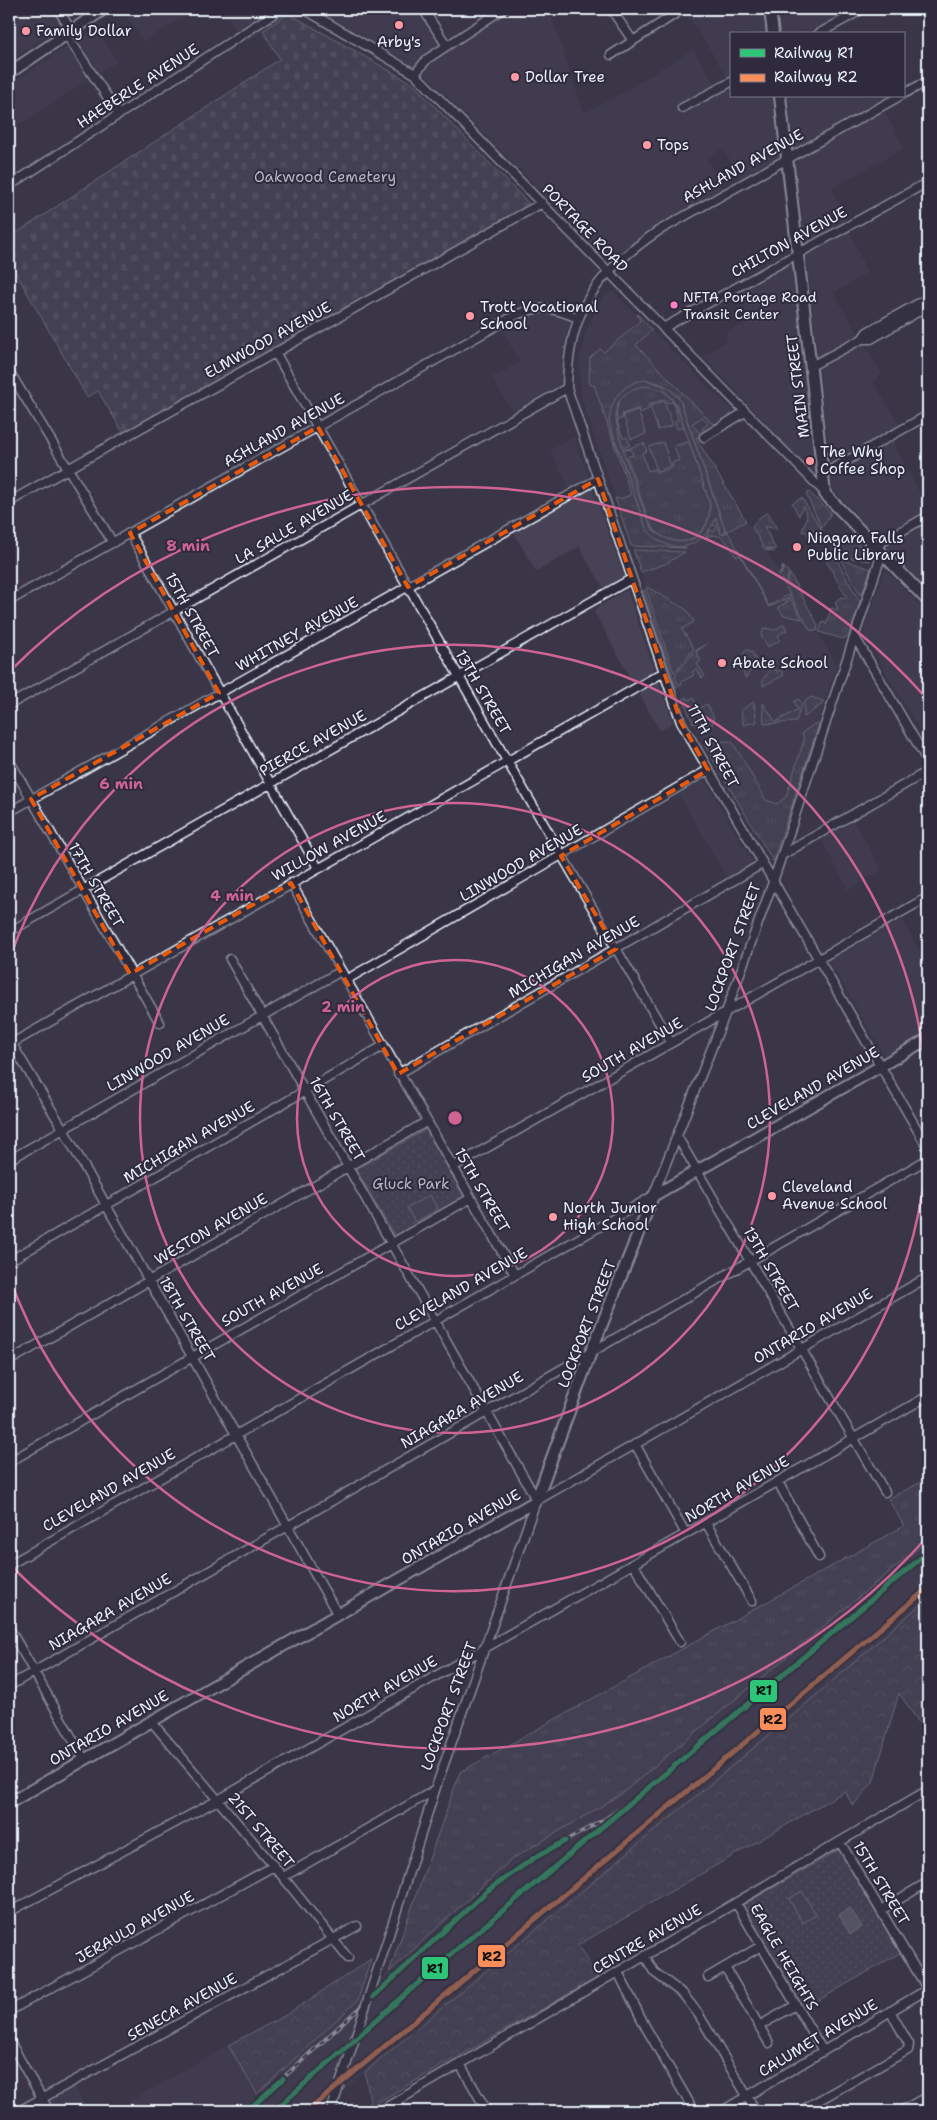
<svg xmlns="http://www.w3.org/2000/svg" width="937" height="2120" font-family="'Shantell Sans',sans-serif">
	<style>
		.built { fill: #464354 }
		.grass { fill: url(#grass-tufts); stroke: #9ca0ac }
		.forest { fill: url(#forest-crowns); stroke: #9ca0ac }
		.cemetery { fill: url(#cemetery-stones); stroke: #9ca0ac }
		.park { fill: url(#park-dots); stroke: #9ca0ac }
		.garden { fill: #504e5f; stroke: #9ca0ac; fill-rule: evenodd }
		.water { fill: #737482; stroke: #a2a6b1 }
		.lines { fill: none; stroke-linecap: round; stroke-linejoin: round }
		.minor-casing { stroke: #e8f1f8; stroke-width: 11 }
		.major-casing { stroke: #e8f1f8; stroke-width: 14 }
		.minor { stroke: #2f2a3d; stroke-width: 8 }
		.major { stroke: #2f2a3d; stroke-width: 10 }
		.rail-casing { stroke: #e8f1f8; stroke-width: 4 }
		.rail { stroke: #2f2a3d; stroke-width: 2; stroke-dasharray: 5.5; stroke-linecap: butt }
		.minor-bridge-casing { stroke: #e8f1f8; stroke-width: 11; stroke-linecap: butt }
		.minor-bridge { stroke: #2f2a3d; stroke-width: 8 }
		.rail-1-casing { stroke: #2f2a3d; stroke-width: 9 }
		.rail-2-casing { stroke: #2f2a3d; stroke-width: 9 }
		.rail-1 { stroke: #2dc577; stroke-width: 5 }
		.rail-2 { stroke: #fa8e5a; stroke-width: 5 }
		.marked { fill: none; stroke: #e8590c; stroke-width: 4; stroke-dasharray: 10 6; stroke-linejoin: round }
		.ring { fill: none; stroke: #cf6492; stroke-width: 2.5 }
		.poi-dot { fill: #ff9aa2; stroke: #2f2a3d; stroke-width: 2 }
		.bus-dot { fill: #ff80c5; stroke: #2f2a3d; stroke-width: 2 }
		.labels { text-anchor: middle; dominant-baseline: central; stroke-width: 4; stroke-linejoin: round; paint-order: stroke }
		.bus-label { font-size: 14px; fill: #e8f1f8; stroke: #2f2a3d; text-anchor: start }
		.poi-label { font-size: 15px; fill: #e8f1f8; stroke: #2f2a3d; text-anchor: start }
		.street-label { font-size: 15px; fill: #e8f1f8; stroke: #2f2a3d }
		.park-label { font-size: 15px; fill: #b3b8c2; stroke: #2f2a3d }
		.centre { fill: #cf6492; stroke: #2f2a3d; stroke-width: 2.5 }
		.ring-label { font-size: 15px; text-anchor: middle; font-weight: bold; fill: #cf6492; stroke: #2f2a3d; stroke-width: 4; stroke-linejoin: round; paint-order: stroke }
		.line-badge { stroke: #2f2a3d; stroke-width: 2 }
		.pale-badge-label { font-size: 14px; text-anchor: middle; font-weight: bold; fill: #111 }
	</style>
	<defs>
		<pattern id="grass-tufts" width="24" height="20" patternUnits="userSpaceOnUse" patternTransform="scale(1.25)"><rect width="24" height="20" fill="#504e5f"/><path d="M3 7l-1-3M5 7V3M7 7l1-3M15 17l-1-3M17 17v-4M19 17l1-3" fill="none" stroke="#696877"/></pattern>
		<pattern id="forest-crowns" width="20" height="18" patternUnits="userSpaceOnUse" patternTransform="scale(1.25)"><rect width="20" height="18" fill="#504e5f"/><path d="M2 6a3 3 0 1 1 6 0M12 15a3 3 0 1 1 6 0" fill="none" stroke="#696877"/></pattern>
		<pattern id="cemetery-stones" width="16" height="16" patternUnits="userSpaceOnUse" patternTransform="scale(1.25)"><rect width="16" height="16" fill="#504e5f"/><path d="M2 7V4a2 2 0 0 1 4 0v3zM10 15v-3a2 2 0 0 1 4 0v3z" fill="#696877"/></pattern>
		<pattern id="park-dots" width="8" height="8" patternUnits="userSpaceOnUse" patternTransform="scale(1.25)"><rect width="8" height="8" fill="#504e5f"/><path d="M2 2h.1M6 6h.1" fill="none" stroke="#696877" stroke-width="1.8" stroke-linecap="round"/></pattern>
	</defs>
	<rect width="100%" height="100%" fill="#3a3648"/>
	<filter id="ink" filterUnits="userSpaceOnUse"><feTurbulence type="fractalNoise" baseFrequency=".02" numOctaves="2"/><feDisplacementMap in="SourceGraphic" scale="10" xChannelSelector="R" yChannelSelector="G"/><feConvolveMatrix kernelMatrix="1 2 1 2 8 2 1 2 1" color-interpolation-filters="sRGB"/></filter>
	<g filter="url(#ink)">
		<path class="built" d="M30,9H51L61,24L60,27L9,61V23Z
			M125,9H196L144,42L122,10Z
			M223,9H281L288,13L245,43Z
			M317,9H430L452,42L503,9H549L584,113L622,93L693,49L716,85L728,78L684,9H764L767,34H731V96H774L780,157L741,179L723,149L706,158L728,197L646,246L619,270L421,70Z
			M779,9H843L847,17L818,34H781Z
			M96,28L117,61L9,131V85Z
			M788,96H890L879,100L904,148L832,188L867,273L834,293L882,374L873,382L900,425L887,432L928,508V592L833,489Z
			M790,254L819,479L703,356L728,340L725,334L750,320L733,286Z
			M613,291L735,414L696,438L746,521L752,528L837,664L773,861L691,721L581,398L579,362L586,332L594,313L605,295Z
			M538,305L573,311L562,358L561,384L512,411L492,378L520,362L498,323L523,309Z
			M574,437L625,579L605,590L579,547L536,572L510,526L572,492L550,450Z
			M885,569L928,614V744L863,634Z
			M627,590L673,723L660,731L593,610Z
			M703,777L754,865L728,880L678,793Z
			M847,810L882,870L848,890L815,828Z
			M902,919L923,958L928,955V1032L885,1056L829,961Z
			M928,1540V1598L799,1710L385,2054L320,2111H112L228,2045L257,2094L512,1859L620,1795Z
			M69,2076L88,2111H9V2108Z"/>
		<path class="grass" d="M637,314L652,330L636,345L713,424L718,423L705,433L702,429L708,423L702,417L692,424L702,435L696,438L746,521L726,532L680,400C671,387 663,384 647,380L615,398L612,432L618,450H616L594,385H589L590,358L600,349L604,352L640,321Z
			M653,386C673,393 677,408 684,427L677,429L675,421L678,419L673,402L667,403L665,399L648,405L649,409L640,413L638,409L622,414L623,418L617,421L623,438L627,437L630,445L623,448C613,418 609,384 653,386Z
			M687,442L690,444L710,504C711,543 669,556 649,522L627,457L633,455L631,449L624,450L644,443L647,451L642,453L648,471L655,469L657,473L673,467L672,463L679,460L674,446Z
			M619,451L646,528L673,547L686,548L631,546L615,498L619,499L631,495L617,452Z
			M809,492L831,513L822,528L806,494Z
			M802,498L822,530V534L816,540V534L812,528L809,537L805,531L802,532L807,516L803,506L799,516L792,503Z
			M768,512L777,529L764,526L776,550L766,548L774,552L765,550L752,527L760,517Z
			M716,517L729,534L769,606L788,595L790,598L769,607L740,555L736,557C729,545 723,530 706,537L710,530L714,532L717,527L713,525Z
			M857,541L870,561L838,556L833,547Z
			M633,550L685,552L665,564L641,572Z
			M823,555L836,559L860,602L850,635L843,639L819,632L823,621L826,625L831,608L838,610L835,602L841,597L847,598Z
			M840,559L871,569L861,596Z
			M783,566L781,575L784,567L789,573L786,583L790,574L818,625L817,631L810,630L779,575Z
			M647,587L687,610L694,622L682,629L694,649L674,673L646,589Z
			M644,590L677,688L675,687L642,591Z
			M791,600L802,619L783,615L778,607Z
			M784,624L787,630L778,635L780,640L768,647L761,636L764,628L775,630Z
			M708,643L696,652L701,661L697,664L705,676L702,678L697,669L692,672L694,675L683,681L679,687L675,675L695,651Z
			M747,650L751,651L756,660L746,678L740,667L749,662L743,653Z
			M769,659L777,672L781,670L784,675L763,686V680L772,666Z
			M686,697L688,700L693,698L699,708L707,704L714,718L712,725L693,723L683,699Z
			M811,697L823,701L824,703L804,717V702Z
			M798,699L802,703L796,722L764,724L763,703L776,722L798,709L794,702Z
			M754,702L757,722L743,725L741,710Z
			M814,724H819L773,861L705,746V742L732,741L766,800L777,804L786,797L804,740L802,733Z
			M928,1460V1540L620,1795L512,1859L389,1972L460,1772L904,1526L888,1499L927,1479L920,1466Z"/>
		<path class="forest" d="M928,1598V1646L921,1651L928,1665V1736L899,1693L873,1782L853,1806L845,1791L578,1945L597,1978L371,2106L365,2072L799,1710Z
			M371,1959L358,2000L257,2094L228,2045L286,2015Z"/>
		<path class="cemetery" d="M288,13L413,84L530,205L126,432L122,431L98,391L87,397L9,261V238L280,59L263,31Z"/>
		<path class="park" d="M427,1129L466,1198L396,1238L356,1169Z
			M839,1850L900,1953L802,2010L741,1906Z"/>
		<path class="garden" d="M647,380L669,388L680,400L726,533L721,534L716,518C702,550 668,558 646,528L609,422C611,398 623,382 647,380ZM646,386L664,390L677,405L710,504C711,540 680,553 653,530C643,512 613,429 616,411C618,396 632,387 646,386Z
			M664,401L673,425L658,430L650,406Z
			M638,410L646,434L631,439L623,415Z
			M663,442L671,466L657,471L649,447Z
			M430,1195L438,1209L415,1222L407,1208Z
			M802,1891L816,1915L803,1923L789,1899Z"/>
		<path class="water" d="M850,1908L862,1927L850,1934L839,1915Z"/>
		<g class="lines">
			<g class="minor-casing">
				<path id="minor" d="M58,9L71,30
					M304,9L415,74L825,493
					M423,9L447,46
					M611,9L633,41
					M66,34L119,115
					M818,34L863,9
					M611,55L683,9
					M415,74L427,59L503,9
					M903,94L928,81
					M900,96L658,231C596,274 568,310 567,388L681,722L928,1148
					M682,108L731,82
					M9,186L281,9
					M663,328L928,182
					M862,339H871L928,306
					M275,352L507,761L671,1043
					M811,366L862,339L867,332L928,298
					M9,371L113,543
					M704,437L745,412
					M823,474L928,415
					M9,502L542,203
					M130,533L318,868
					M875,546L928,516
					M9,601L512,317C538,304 552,307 578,318
					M855,637L928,762
					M9,705L567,388
					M9,760L160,1023
					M9,812L598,479
					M782,855L928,771
					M291,883L515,1275
					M9,932L631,579
					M230,959L531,1490L536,1501
					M346,980L708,770
					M9,1039L63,1129L338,1615
					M9,1045L664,672
					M398,1074L762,864
					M678,1138L885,1492
					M9,1160L341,971
					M453,1167L928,897
					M9,1261L383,1046
					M9,1361L426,1122
					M635,1444L686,1534
					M9,1462L471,1198
					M778,1482L819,1557
					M536,1501L928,1277
					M706,1523L752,1601
					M9,1565L653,1196L726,1012L773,882L882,553
					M634,1565L680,1642
					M9,1628L84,1759
					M9,1686L928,1159
					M151,1721L283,1877L348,1958
					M840,1842L928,1990
					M283,1877L435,1790
					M736,1903L823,2051
					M881,1910L928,1882
					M9,1912L218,1800L928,1396
					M387,1941L435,1790L536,1501
					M645,1956L654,1972L683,1994L699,2015L756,2111
					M725,1967L769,2043
					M618,1972L645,2026L694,2111
					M708,1977L761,1946
					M9,2011L274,1866
					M759,2026L796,2005
					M9,2040L49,2111
					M460,2064L487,2111
					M19,2111L357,1926
					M380,2111L928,1790
					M722,2111L928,1989
					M806,2111L807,2107L908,2050L909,2044L890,2011
					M901,2111L928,2096"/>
			</g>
			<g class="major-casing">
				<path id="major" d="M770,9L773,34
					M9,73L104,9
					M780,96L825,494L928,601
					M9,1803L536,1501L591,1352L653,1196L928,1039"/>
			</g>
			<use href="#minor" class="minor"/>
			<use href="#major" class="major"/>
			<g class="rail-casing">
				<path id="rail" d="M247,2111L487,1891L534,1858L605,1819L644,1791
					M308,2111L928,1588"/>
			</g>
			<use href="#rail" class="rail"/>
			<g class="minor-bridge-casing">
				<path id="minor-bridge" d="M331,2111L387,1941"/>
			</g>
			<use href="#minor-bridge" class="minor-bridge"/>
			<g class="rail-1-casing">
				<path id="rail-1" d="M373,1997L487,1891L534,1858L565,1841
					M247,2111L283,2079
					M274,2111L443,1961L928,1552"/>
			</g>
			<g class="rail-2-casing">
				<path id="rail-2" d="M308,2111L928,1588"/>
			</g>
			<use href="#rail-1" class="rail-1"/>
			<use href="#rail-2" class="rail-2"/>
		</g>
	</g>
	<path d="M0 0H937V2120H0ZM318,427L408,587L598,479L681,722L708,770L561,856L616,949L398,1074L291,883L130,974L31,799L219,693L130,533Z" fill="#3a3648" fill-opacity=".55" fill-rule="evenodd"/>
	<path class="marked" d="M318,427L408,587L598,479L681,722L708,770L561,856L616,949L398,1074L291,883L130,974L31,799L219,693L130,533Z"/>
	<g class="ring">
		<circle cx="455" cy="1118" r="158"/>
		<circle cx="455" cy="1118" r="315"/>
		<path d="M9 960A473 473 0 1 1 9 1276"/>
		<path d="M928 1536A631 631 0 0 1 9 1564M9 672A631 631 0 0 1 928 700"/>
	</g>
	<g class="poi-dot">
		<circle cx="399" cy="25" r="5"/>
		<circle cx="26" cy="31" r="5"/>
		<circle cx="515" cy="77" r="5"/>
		<circle cx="647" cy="145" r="5"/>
		<circle cx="470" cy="316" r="5"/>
		<circle cx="810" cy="461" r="5"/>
		<circle cx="797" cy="547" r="5"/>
		<circle cx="722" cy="663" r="5"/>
		<circle cx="772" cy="1196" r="5"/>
		<circle cx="553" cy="1217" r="5"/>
	</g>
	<circle class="bus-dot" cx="674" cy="305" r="4.5"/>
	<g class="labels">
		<g class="bus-label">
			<text x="683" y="297">NFTA Portage Road<tspan x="683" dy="17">Transit Center</tspan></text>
		</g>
		<g class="poi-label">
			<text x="36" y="31">Family Dollar</text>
			<text x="399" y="42" text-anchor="middle">Arby's</text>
			<text x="525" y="77">Dollar Tree</text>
			<text x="657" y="145">Tops</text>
			<text x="480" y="307">Trott Vocational<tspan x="480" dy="17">School</tspan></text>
			<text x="820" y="452">The Why<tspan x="820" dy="17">Coffee Shop</tspan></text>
			<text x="807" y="538">Niagara Falls<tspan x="807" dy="17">Public Library</tspan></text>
			<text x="732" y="663">Abate School</text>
			<text x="782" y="1187">Cleveland<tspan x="782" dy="17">Avenue School</tspan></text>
			<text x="563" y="1208">North Junior<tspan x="563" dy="17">High School</tspan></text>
		</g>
		<g class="street-label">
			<text transform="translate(138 86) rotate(-33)">HAEBERLE AVENUE</text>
			<text transform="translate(743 166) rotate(-29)">ASHLAND AVENUE</text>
			<text transform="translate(585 228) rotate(46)">PORTAGE ROAD</text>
			<text transform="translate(789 242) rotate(-29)">CHILTON AVENUE</text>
			<text transform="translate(268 340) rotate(-29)">ELMWOOD AVENUE</text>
			<text transform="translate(798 386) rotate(-97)">MAIN STREET</text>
			<text transform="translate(284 430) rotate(-29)">ASHLAND AVENUE</text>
			<text transform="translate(294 527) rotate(-30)">LA SALLE AVENUE</text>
			<text transform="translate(192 615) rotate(61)">15TH STREET</text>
			<text transform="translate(297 634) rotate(-29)">WHITNEY AVENUE</text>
			<text transform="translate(483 692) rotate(60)">13TH STREET</text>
			<text transform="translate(313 743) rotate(-29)">PIERCE AVENUE</text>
			<text transform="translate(713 746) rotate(62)">11TH STREET</text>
			<text transform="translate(329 846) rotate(-29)">WILLOW AVENUE</text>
			<text transform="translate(521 863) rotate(-30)">LINWOOD AVENUE</text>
			<text transform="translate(96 885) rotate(60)">17TH STREET</text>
			<text transform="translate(733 947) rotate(-70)">LOCKPORT STREET</text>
			<text transform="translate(574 957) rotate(-30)">MICHIGAN AVENUE</text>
			<text transform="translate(632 1050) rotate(-30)">SOUTH AVENUE</text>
			<text transform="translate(168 1053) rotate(-30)">LINWOOD AVENUE</text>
			<text transform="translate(813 1088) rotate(-30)">CLEVELAND AVENUE</text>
			<text transform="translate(337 1119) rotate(60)">16TH STREET</text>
			<text transform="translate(189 1142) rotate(-30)">MICHIGAN AVENUE</text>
			<text transform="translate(482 1190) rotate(60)">15TH STREET</text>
			<text transform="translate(211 1229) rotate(-30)">WESTON AVENUE</text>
			<text transform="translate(771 1269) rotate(60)">13TH STREET</text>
			<text transform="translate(461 1289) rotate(-30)">CLEVELAND AVENUE</text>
			<text transform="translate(272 1295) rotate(-29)">SOUTH AVENUE</text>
			<text transform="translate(187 1319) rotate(60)">18TH STREET</text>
			<text transform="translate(587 1324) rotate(-69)">LOCKPORT STREET</text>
			<text transform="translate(813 1326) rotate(-30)">ONTARIO AVENUE</text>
			<text transform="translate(462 1410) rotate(-30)">NIAGARA AVENUE</text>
			<text transform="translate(737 1489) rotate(-30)">NORTH AVENUE</text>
			<text transform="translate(109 1490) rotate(-30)">CLEVELAND AVENUE</text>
			<text transform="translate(461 1527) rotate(-30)">ONTARIO AVENUE</text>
			<text transform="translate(110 1612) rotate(-30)">NIAGARA AVENUE</text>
			<text transform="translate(385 1689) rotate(-30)">NORTH AVENUE</text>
			<text transform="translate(449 1706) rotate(-70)">LOCKPORT STREET</text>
			<text transform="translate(109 1728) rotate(-30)">ONTARIO AVENUE</text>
			<text transform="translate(261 1830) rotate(50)">21ST STREET</text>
			<text transform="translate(881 1883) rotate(59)">15TH STREET</text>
			<text transform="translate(135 1927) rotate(-29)">JERAULD AVENUE</text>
			<text transform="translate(647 1939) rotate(-30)">CENTRE AVENUE</text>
			<text transform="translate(784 1957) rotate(60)">EAGLE HEIGHTS</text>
			<text transform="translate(182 2007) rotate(-29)">SENECA AVENUE</text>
			<text transform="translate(818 2038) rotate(-31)">CALUMET AVENUE</text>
		</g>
		<g class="park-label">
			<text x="325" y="177">Oakwood Cemetery</text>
			<text x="411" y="1184">Gluck Park</text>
		</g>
	</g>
	<circle cx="455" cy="1118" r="8" class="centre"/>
	<g class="ring-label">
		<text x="188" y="551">8 min</text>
		<text x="121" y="789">6 min</text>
		<text x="232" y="901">4 min</text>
		<text x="343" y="1012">2 min</text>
	</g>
	<g class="line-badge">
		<rect x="749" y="1679" width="29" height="24" rx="5" fill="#2dc577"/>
		<rect x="759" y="1707" width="28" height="24" rx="5" fill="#fa8e5a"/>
		<rect x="477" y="1944" width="29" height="24" rx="5" fill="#fa8e5a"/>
		<rect x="421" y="1956" width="28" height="24" rx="5" fill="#2dc577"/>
	</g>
	<g class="pale-badge-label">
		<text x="764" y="1695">R1</text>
		<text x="773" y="1724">R2</text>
		<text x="492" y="1961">R2</text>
		<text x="435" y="1973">R1</text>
	</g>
	<rect width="937" height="2120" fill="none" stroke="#2f2a3d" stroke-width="30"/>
	<rect x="15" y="15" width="907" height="2090" fill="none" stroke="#e8f1f8" stroke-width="2" filter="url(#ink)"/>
	<rect x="730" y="32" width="175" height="65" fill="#2f2a3d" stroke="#797a88"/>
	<rect x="740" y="49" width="25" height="8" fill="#2dc577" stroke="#797a88"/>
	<text x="774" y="58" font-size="15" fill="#e8f1f8">Railway R1</text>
	<rect x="740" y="74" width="25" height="8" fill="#fa8e5a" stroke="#797a88"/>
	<text x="774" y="82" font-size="15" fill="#e8f1f8">Railway R2</text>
</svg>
